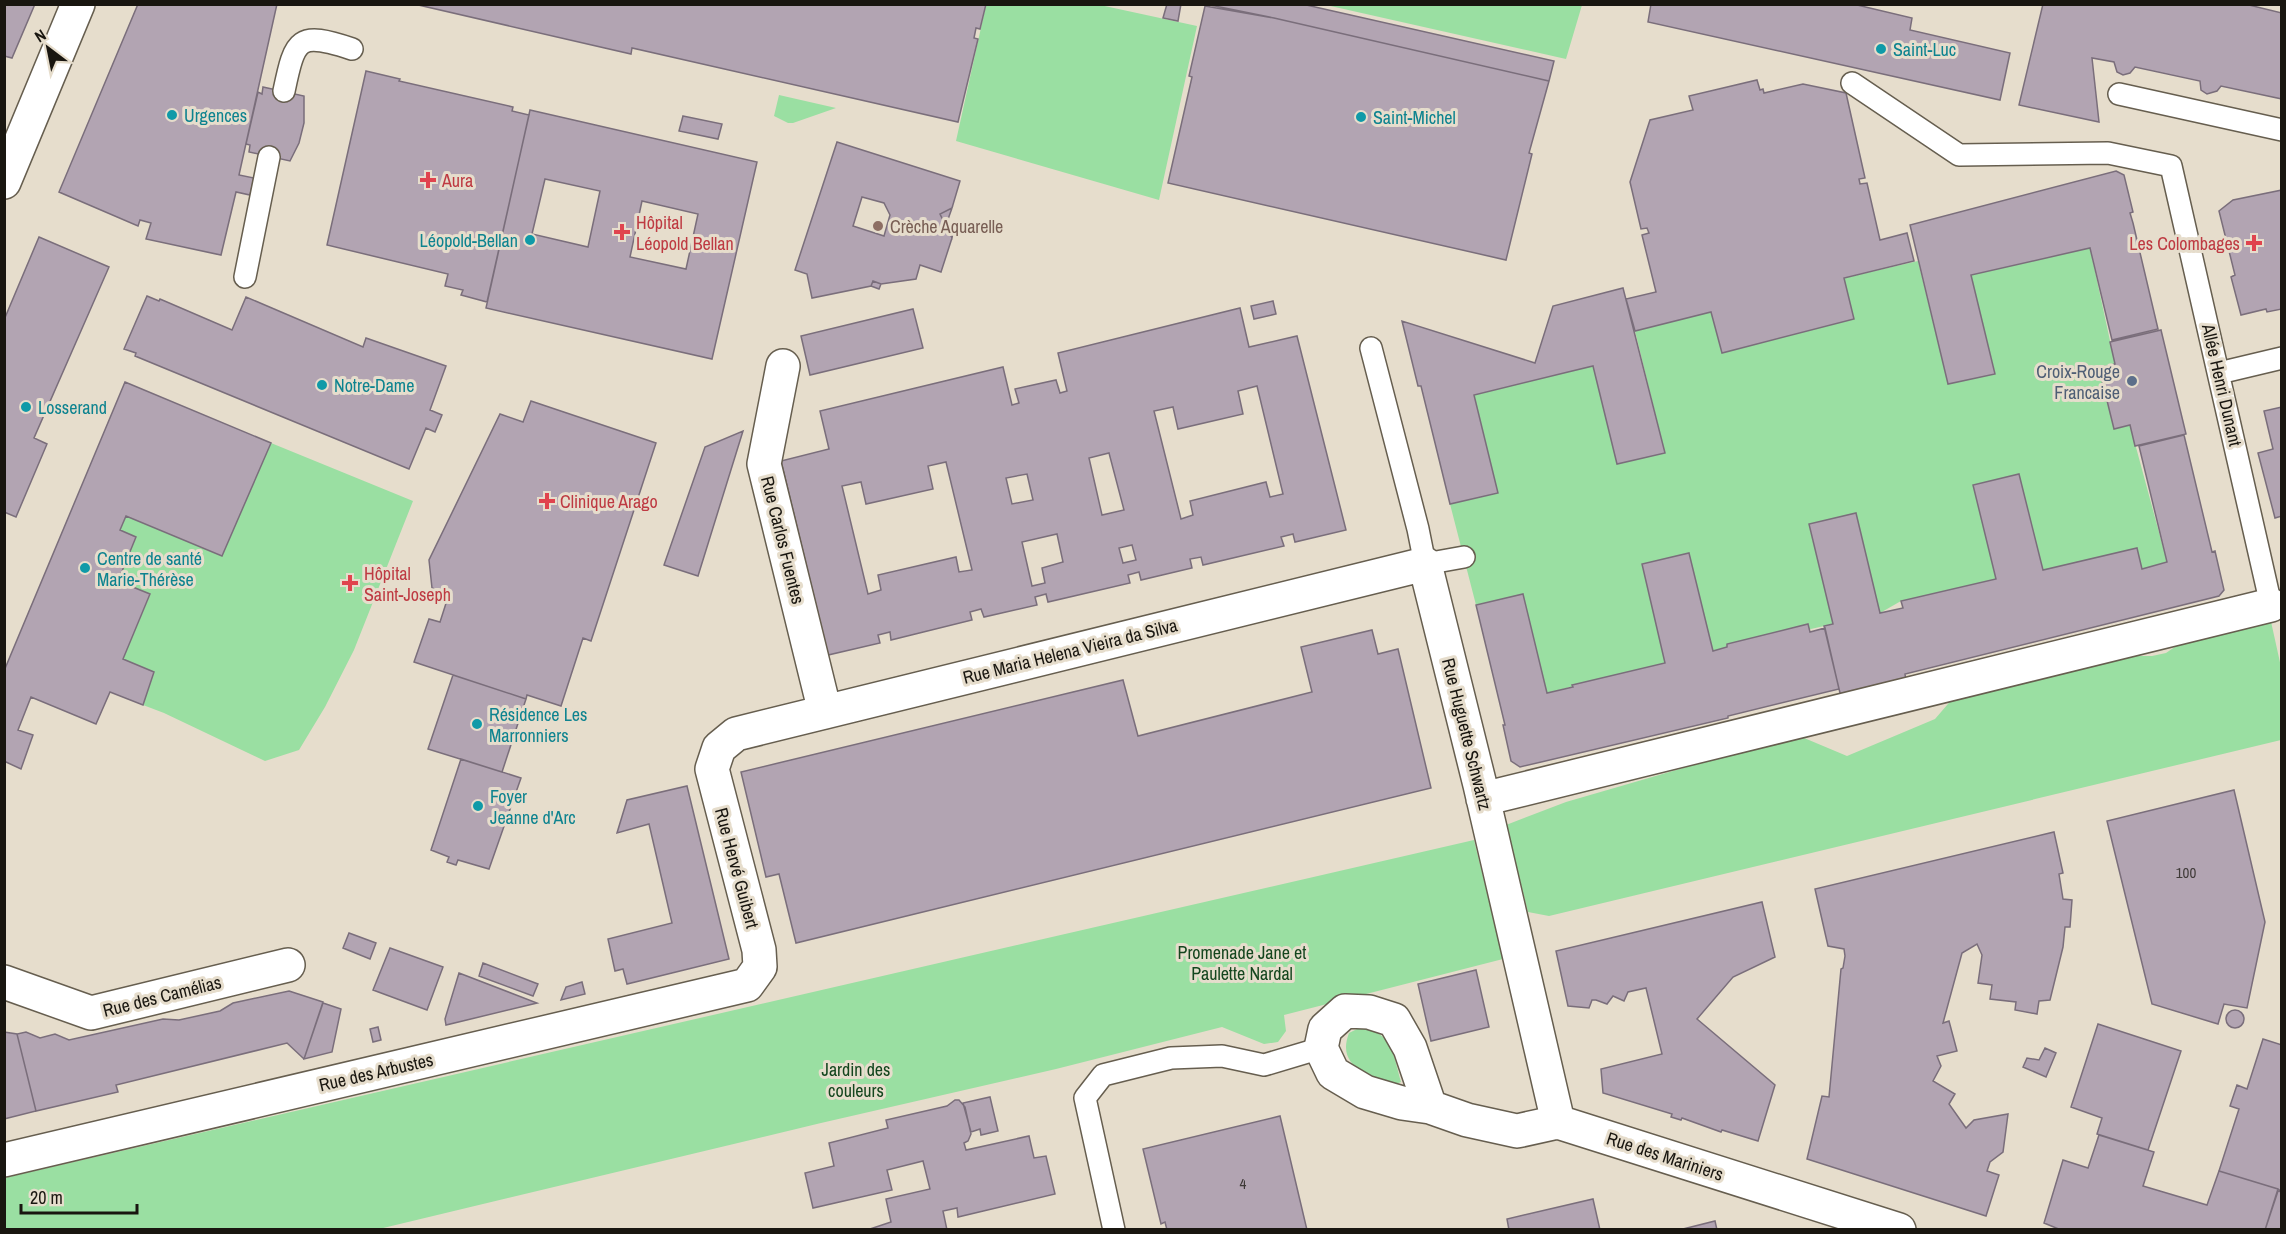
<svg xmlns="http://www.w3.org/2000/svg" width="2286" height="1234" font-family="'Archivo Narrow',sans-serif">
	<style>
		.green { fill: #9adfa2 }
		.building { fill: #b2a4b2; stroke: #7a6e7b; stroke-width: 1.5; fill-rule: evenodd }
		.lines { fill: none; stroke-linecap: round; stroke-linejoin: round }
		.service-casing { stroke: #665e4f; stroke-width: 24 }
		.minor-casing { stroke: #665e4f; stroke-width: 36 }
		.tertiary-casing { stroke: #665e4f; stroke-width: 36 }
		.service { stroke: #fff; stroke-width: 21 }
		.minor { stroke: #fff; stroke-width: 33 }
		.tertiary { stroke: #fff; stroke-width: 33 }
		.culture-dot { fill: #0f9aa8; stroke: #e6ddcc; stroke-width: 2 }
		.health-dot { fill: #e0444e; stroke: #e6ddcc; stroke-width: 2 }
		.education-dot { fill: #8d6e63; stroke: #e6ddcc; stroke-width: 2 }
		.service-dot { fill: #5c6f8a; stroke: #e6ddcc; stroke-width: 2 }
		.labels { text-anchor: middle; dominant-baseline: central; stroke-width: 6; stroke-linejoin: round; paint-order: stroke }
		.number-label { font-size: 15px; fill: #3f3a38 }
		.culture-label { font-size: 18px; fill: #0d838f; stroke: #e6ddcc; text-anchor: start }
		.health-label { font-size: 18px; fill: #be3a42; stroke: #e6ddcc; text-anchor: start }
		.education-label { font-size: 18px; fill: #785e54; stroke: #e6ddcc; text-anchor: start }
		.service-label { font-size: 18px; fill: #4e5e75; stroke: #e6ddcc; text-anchor: end }
		.street-label { font-size: 18px; fill: #191610; stroke: #e6ddcc }
		.park-label { font-size: 18px; fill: #14461e; stroke: #e6ddcc }
	</style>
	<rect width="100%" height="100%" fill="#e6ddcc"/>
	<path class="green" d="M986,5H1100L1197,26L1159,200L956,141Z
		M1326,5H1582L1566,59Z
		M779,95L836,108L793,123H788L774,116Z
		M2090,248L2115,364L2099,368L2114,429L2130,425L2167,562L2142,569L2137,549L2043,570L2019,474L1973,485L1996,579L1901,601L1880,613L1856,513L1809,525L1833,624L1713,651L1689,553L1642,564L1665,663L1547,693L1523,594L1476,605L1450,504L1498,493L1474,395L1593,366L1665,453L1635,331L1711,312L1722,353L1854,319L1844,278L1918,261L1948,384L1995,373L1971,275Z
		M271,443L413,501L354,650L325,707L299,750L265,761L164,713L143,705L154,672L123,659L150,595L118,581L136,537L120,530L126,516L222,555Z
		M2270,617L2281,667V740L1549,916L1528,912L1506,825L1566,802L1797,735L1847,756L1935,719L1960,690L2103,656H2152L2166,653L2198,631Z
		M1474,840L1503,959L1284,1015L1286,1031L1278,1042L1264,1044L1222,1027L1056,1069L821,1123L379,1229H5L4,1178Z
		M1359,1028C1393,1031 1393,1054 1401,1082L1393,1085C1368,1074 1336,1067 1349,1033Z"/>
	<path class="building" d="M4,4H35L12,58L4,56Z
		M138,4H277L239,175L254,178L250,195L236,192L221,255L146,239L151,223L140,220L138,226L59,192Z
		M414,4H986L980,29L976,28L974,38L978,39L958,122L632,48L631,54Z
		M1167,4H1181L1178,21L1163,18Z
		M1205,4H1302L1554,61L1549,81L1274,18Z
		M1651,4H1853L1912,18L1910,30L2010,53L2000,100L1648,22Z
		M2043,4H2245L2282,13V99L2221,86L2217,91L2207,94L2201,90L2200,81L2135,67L2130,73L2123,75L2117,72L2114,62L2092,58L2099,122L2019,105Z
		M1205,6L1274,18L1549,81L1529,153L1532,154L1506,260L1168,183L1192,77L1189,76Z
		M366,71L400,79L399,81L513,107L512,111L529,115L487,302L461,295L463,290L445,286L448,274L327,245Z
		M1757,80L1760,90L1763,89L1764,93L1803,84L1846,93L1865,178L1859,179L1860,184L1867,183L1880,240L1907,233L1914,261L1844,278L1854,319L1722,353L1711,312L1635,331L1626,299L1656,292L1642,235L1649,233L1647,228L1641,229L1630,182L1650,120L1693,110L1689,96Z
		M263,87L304,96V123L299,143L290,161L249,152L250,145L246,144L258,92L262,94Z
		M530,110L757,162L712,359L486,308ZM545,179L600,191L588,247L532,234ZM642,201L698,214L686,269L630,257Z
		M683,116L722,124L718,139L679,131Z
		M837,142L960,181L952,208L940,214L952,238L941,272L920,265L916,279L881,284L873,281L871,286L812,298L807,274L795,270ZM862,197L884,203L890,215L884,236L853,226Z
		M2116,171L2124,175L2133,212L2130,213L2133,223L2158,329L2112,340L2090,248L1971,275L1995,374L1948,384L1910,225Z
		M2282,190V309L2267,312L2266,309L2241,315L2231,277L2235,275L2219,211L2233,200Z
		M952,208L946,225L954,228L952,238L940,214Z
		M39,237L109,267L34,438L47,444L16,517L4,512V320Z
		M873,281L881,284L879,289L871,286Z
		M1623,288L1665,453L1617,464L1593,366L1568,372L1474,395L1498,493L1450,504L1421,386H1418L1402,321L1535,363L1553,306Z
		M147,296L159,301L160,299L232,330L246,297L363,347L366,338L446,366L430,410L442,415L435,432L426,428L409,469L135,356L136,353L124,349Z
		M1273,301L1276,314L1254,319L1251,306Z
		M1240,308L1249,347L1297,336L1346,530L1295,542L1293,534L1281,537L1284,546L1203,565L1201,557L1190,559L1192,568L1141,580L1139,572L1128,575L1130,583L1048,602L1046,594L1035,597L1037,605L984,617L981,609L970,612L972,620L891,640L890,632L878,635L880,643L828,655L781,461L829,449L820,411L1003,367L1012,405L1019,403L1015,389L1056,380L1060,393L1067,391L1058,353ZM1257,386L1283,494L1270,497L1266,482L1190,501L1193,515L1181,519L1154,411L1173,407L1178,429L1243,414L1238,391ZM1109,453L1124,510L1102,515L1089,458ZM946,462L972,570L959,572L956,557L878,575L881,590L868,594L842,486L861,482L866,504L933,489L928,466ZM1027,474L1033,500L1012,504L1006,478ZM1057,534L1063,562L1042,568L1045,583L1032,586L1022,542ZM1132,545L1136,560L1123,563L1119,548Z
		M913,309L923,348L810,375L801,336Z
		M2161,330L2186,434L2135,446L2130,425L2114,429L2099,368L2115,364L2110,342Z
		M125,382L271,443L222,556L126,516L120,530L136,537L118,581L150,594L123,659L154,672L143,705L110,692L96,724L31,697L18,730L33,735L21,769L6,762L4,764V671Z
		M531,401L656,443L591,641L583,638L561,706L527,695L526,699L414,662L429,619L440,622L449,594L432,588L429,560L500,414L523,422Z
		M2282,407V516L2275,518L2258,453L2273,449L2264,411Z
		M743,431L698,576L664,565L705,447Z
		M2184,435L2212,552L2215,551L2224,590L2219,596L1905,674L1906,681L1841,697L1824,626L1833,624L1809,524L1856,513L1880,613L1903,608L1901,601L1996,579L1973,485L2019,474L2043,570L2137,548L2142,569L2167,562L2139,446Z
		M1689,553L1713,651L1727,647V644L1808,624L1810,632L1825,628L1839,689L1728,716V718L1520,767L1511,761L1503,725H1505L1476,605L1523,594L1547,693L1573,687L1572,685L1665,663L1642,564Z
		M1372,630L1378,654L1398,649L1431,788L796,943L779,874L766,877L741,772L1123,680L1138,736L1312,692L1301,647Z
		M453,675L526,699L502,772L428,749Z
		M461,759L521,778L489,869L458,860L456,865L447,862L449,857L431,850Z
		M687,786L729,959L627,984L623,969L615,971L608,939L672,923L649,824L617,833L627,800Z
		M2234,790L2265,922L2247,1008L2224,1004L2218,1024L2152,1004L2107,821Z
		M2054,832L2063,873L2059,874L2063,899L2072,900L2070,927H2065L2063,947L2050,1000L2039,1001L2037,1014L2015,1010L2016,1002L1990,999L1992,985L1978,983L1982,955L1977,944L1962,953L1943,1023L1949,1021L1957,1051L1937,1056L1941,1066L1933,1081L1955,1094L1949,1104L1966,1128L1974,1120L2008,1114L2003,1152L1990,1162L1987,1171L1999,1175L1986,1216L1807,1159L1822,1096L1829,1097L1841,969L1843,968L1845,956L1844,949L1828,946L1815,889Z
		M1762,902L1775,957L1733,977L1697,1019L1775,1085L1758,1141L1722,1130L1721,1132L1682,1118L1681,1120L1671,1117L1672,1114L1603,1093L1601,1069L1662,1054L1646,988L1628,992L1624,1001L1613,996L1607,1004L1596,1000H1592L1589,1008L1568,1006L1556,951Z
		M349,933L376,943L370,959L343,948Z
		M390,948L443,967L427,1010L373,990Z
		M483,963L538,984L533,996L479,976Z
		M1476,970L1489,1027L1431,1041L1418,984Z
		M459,973L537,1003L446,1025L445,1019Z
		M582,982L585,994L561,1000L566,987Z
		M289,991L323,1002L304,1059L287,1043L116,1085L118,1092L36,1111L17,1034L26,1032L40,1038L55,1034L69,1040L163,1019L179,1020L220,1011L233,1003Z
		M323,1003L341,1009L332,1052L304,1059Z
		M2226 1019a9 9 0 1 1 18 0a9 9 0 1 1-18 0Z
		M2098,1024L2181,1051L2148,1150L2097,1134L2102,1118L2071,1107Z
		M378,1027L381,1040L373,1042L370,1029Z
		M4,1032L17,1034L36,1111L4,1119Z
		M2263,1039L2282,1045V1192L2278,1189L2219,1171L2239,1109L2230,1106L2237,1085L2247,1089Z
		M2045,1048L2056,1053L2046,1077L2023,1067L2027,1058L2039,1060Z
		M990,1097L998,1131L981,1135L980,1129L971,1132L963,1103Z
		M955,1100H959L965,1107L971,1134L968,1141L964,1143L966,1150L1029,1136L1034,1158L1046,1156L1055,1194L958,1217L957,1208L943,1211L947,1230H867L891,1222L886,1199L930,1189L923,1161L887,1170L892,1190L813,1208L805,1173L834,1166L829,1143L888,1128L886,1120L947,1106Z
		M1280,1116L1307,1230H1167L1165,1222L1161,1224L1143,1149Z
		M2099,1135L2154,1152L2143,1186L2207,1205L2219,1171L2278,1189L2265,1230H2061L2044,1223L2063,1160L2088,1168Z
		M2278,1191L2282,1192V1230H2265Z
		M1593,1199L1600,1230H1509L1507,1219Z
		M1715,1221L1717,1230H1679Z"/>
	<g class="lines">
		<g class="service-casing">
			<path id="service" d="M1852,83L1959,155L2108,153L2171,166L2271,605L2281,602
				M284,91C295,38 298,31 352,49
				M2119,94L2282,130
				M245,277L269,157
				M1371,348L1418,529L1425,564L1464,557
				M2219,373L2282,358
				M1114,1230L1085,1098L1103,1075L1171,1058L1222,1056L1264,1065L1321,1048"/>
		</g>
		<g class="minor-casing">
			<path id="minor" d="M783,366L764,464L825,712
				M1483,799L2271,605
				M4,982L91,1013L288,965
				M1430,1107L1410,1048L1394,1020L1369,1012L1345,1011L1325,1029L1321,1048L1333,1073L1365,1092L1402,1103L1430,1107L1467,1120L1517,1131L1558,1122L1899,1230
				M4,1160L747,985L760,967L759,950L712,769L719,748L736,734L1425,564L1480,785L1558,1122"/>
		</g>
		<g class="tertiary-casing">
			<path id="tertiary" d="M4,182L78,4"/>
		</g>
		<use href="#service" class="service"/>
		<use href="#minor" class="minor"/>
		<use href="#tertiary" class="tertiary"/>
	</g>
	<g class="culture-dot">
		<circle cx="1881" cy="49" r="6"/>
		<circle cx="172" cy="115" r="6"/>
		<circle cx="1361" cy="117" r="6"/>
		<circle cx="530" cy="240" r="6"/>
		<circle cx="322" cy="385" r="6"/>
		<circle cx="26" cy="407" r="6"/>
		<circle cx="85" cy="568" r="6"/>
		<circle cx="477" cy="724" r="6"/>
		<circle cx="478" cy="806" r="6"/>
	</g>
	<g class="health-dot">
		<path d="M425 171h6v6h6v6h-6v6h-6v-6h-6v-6h6z"/>
		<path d="M619 223h6v6h6v6h-6v6h-6v-6h-6v-6h6z"/>
		<path d="M2251 234h6v6h6v6h-6v6h-6v-6h-6v-6h6z"/>
		<path d="M544 492h6v6h6v6h-6v6h-6v-6h-6v-6h6z"/>
		<path d="M347 574h6v6h6v6h-6v6h-6v-6h-6v-6h6z"/>
	</g>
	<circle class="education-dot" cx="878" cy="226" r="6"/>
	<circle class="service-dot" cx="2132" cy="381" r="6"/>
	<g class="labels">
		<g class="number-label">
			<text x="2186" y="872">100</text>
			<text x="1243" y="1183">4</text>
		</g>
		<g class="culture-label">
			<text x="1893" y="49">Saint-Luc</text>
			<text x="184" y="115">Urgences</text>
			<text x="1373" y="117">Saint-Michel</text>
			<text x="518" y="240" text-anchor="end">Léopold-Bellan</text>
			<text x="334" y="385">Notre-Dame</text>
			<text x="38" y="407">Losserand</text>
			<text x="97" y="558">Centre de santé<tspan x="97" dy="21">Marie-Thérèse</tspan></text>
			<text x="489" y="714">Résidence Les<tspan x="489" dy="21">Marronniers</tspan></text>
			<text x="490" y="796">Foyer<tspan x="490" dy="21">Jeanne d'Arc</tspan></text>
		</g>
		<g class="health-label">
			<text x="442" y="180">Aura</text>
			<text x="636" y="222">Hôpital<tspan x="636" dy="21">Léopold Bellan</tspan></text>
			<text x="2240" y="243" text-anchor="end">Les Colombages</text>
			<text x="560" y="501">Clinique Arago</text>
			<text x="364" y="573">Hôpital<tspan x="364" dy="21">Saint-Joseph</tspan></text>
		</g>
		<g class="education-label">
			<text x="890" y="226">Crèche Aquarelle</text>
		</g>
		<g class="service-label">
			<text x="2120" y="371">Croix-Rouge<tspan x="2120" dy="21">Francaise</tspan></text>
		</g>
		<g class="street-label">
			<text transform="translate(2222 385) rotate(77)">Allée Henri Dunant</text>
			<text transform="translate(783 540) rotate(76)">Rue Carlos Fuentes</text>
			<text transform="translate(1070 651) rotate(-14)">Rue Maria Helena Vieira da Silva</text>
			<text transform="translate(1467 734) rotate(76)">Rue Huguette Schwartz</text>
			<text transform="translate(737 868) rotate(75)">Rue Hervé Guibert</text>
			<text transform="translate(162 996) rotate(-14)">Rue des Camélias</text>
			<text transform="translate(376 1072) rotate(-13)">Rue des Arbustes</text>
			<text transform="translate(1665 1156) rotate(18)">Rue des Mariniers</text>
		</g>
		<g class="park-label">
			<text x="1242" y="952">Promenade Jane et<tspan x="1242" dy="21">Paulette Nardal</tspan></text>
			<text x="856" y="1069">Jardin des<tspan x="856" dy="21">couleurs</tspan></text>
		</g>
	</g>
	<rect width="2286" height="1234" fill="none" stroke="#191610" stroke-width="12"/>
	<g transform="translate(48 48) rotate(328)" stroke="#e6ddcc" stroke-width="4.5" paint-order="stroke">
	<path d="M0-4.5L10 22L0 15L-10 22Z" fill="#191610"/>
	<text y="-9" font-size="16" font-weight="bold" text-anchor="middle" fill="#191610">N</text>
	</g>
	<path d="M21 1204v9h116v-9" fill="none" stroke="#191610" stroke-width="3"/>
	<text x="30" y="1204" font-size="18" fill="#191610" stroke="#e6ddcc" stroke-width="4.5" paint-order="stroke">20 m</text>
</svg>
